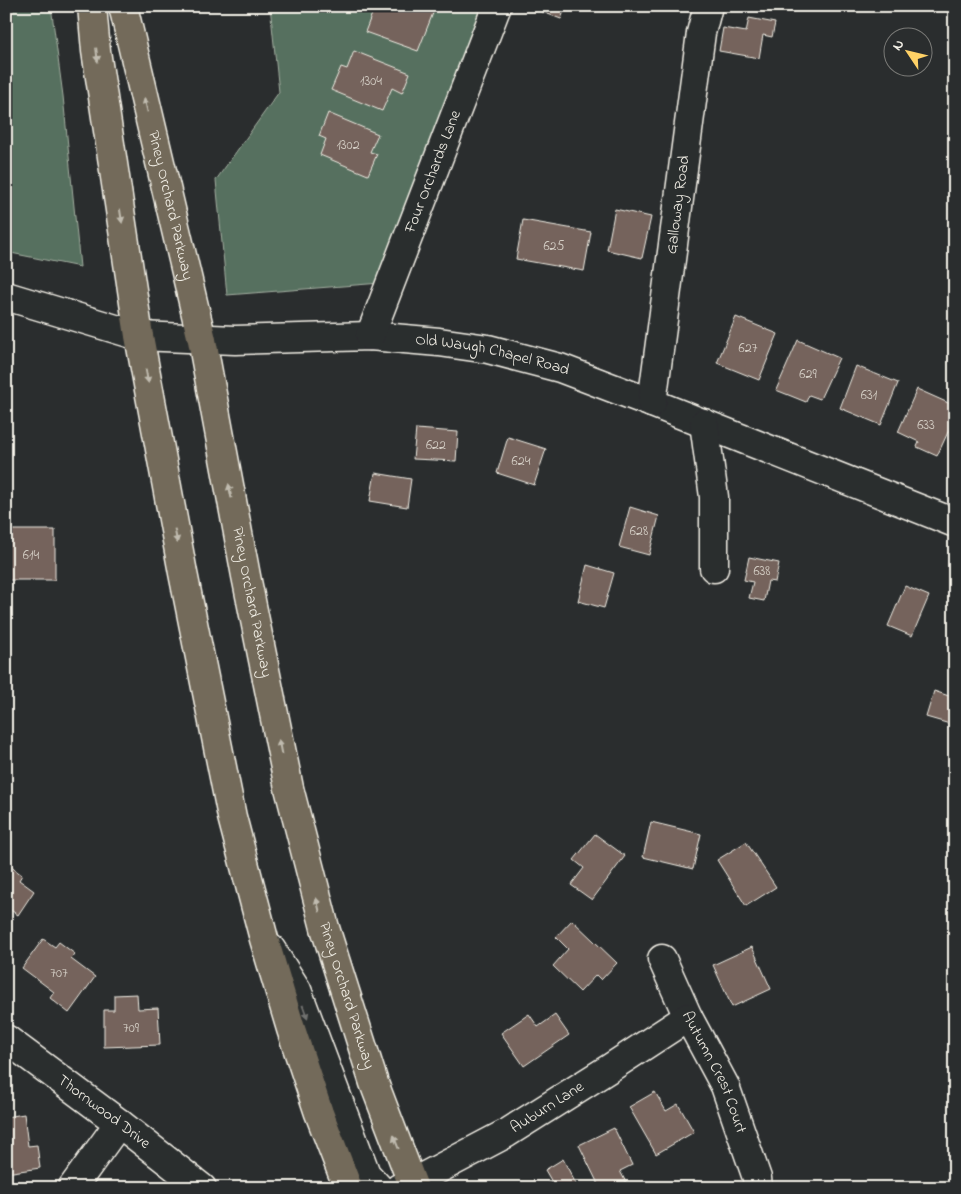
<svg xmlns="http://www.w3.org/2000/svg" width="961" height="1194" font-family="'Indie Flower',sans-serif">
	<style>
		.green { fill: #56705e; stroke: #a5b0a3 }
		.building { fill: #74635c; stroke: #f4f1e8 }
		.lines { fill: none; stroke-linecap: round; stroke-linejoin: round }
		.minor-casing { stroke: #f4f1e8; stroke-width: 31 }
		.major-casing { stroke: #f4f1e8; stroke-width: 31 }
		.minor { stroke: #2a2d2e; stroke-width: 28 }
		.major { stroke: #736b5a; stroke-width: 28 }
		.oneway { fill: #c0bbaf }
		.oneway2 { fill: #71726f }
		.labels { text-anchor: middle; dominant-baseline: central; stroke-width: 4; stroke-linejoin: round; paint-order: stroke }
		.number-label { font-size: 14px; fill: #d4cec5 }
		.street-label { font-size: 16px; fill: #f4f1e8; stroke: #2a2d2e }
	</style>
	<rect width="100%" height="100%" fill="#2a2d2e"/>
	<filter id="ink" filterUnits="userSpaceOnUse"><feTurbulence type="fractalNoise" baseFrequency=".02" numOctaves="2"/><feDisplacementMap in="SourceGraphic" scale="10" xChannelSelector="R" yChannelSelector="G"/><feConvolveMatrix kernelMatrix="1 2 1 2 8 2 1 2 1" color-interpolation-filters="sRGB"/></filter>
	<g filter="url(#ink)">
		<path class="green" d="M6,6H51L63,96L80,267L6,252Z
			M270,6H491L381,283L227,295L216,180L279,92Z"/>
		<path class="building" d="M375,6L384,9L385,6H431L435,8L418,51L365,32Z
			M542,6H566L561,19L540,11Z
			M749,18L775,23L772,37L763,35L759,58L719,51L723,28L746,32Z
			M354,51L410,73L402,93L392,88L382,111L331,90L341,67L347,69Z
			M328,113L378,134L370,152L377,154L368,175L320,155L326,139L319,136Z
			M615,209L651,217L642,258L607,250Z
			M523,220L591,232L584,271L516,259Z
			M736,317L778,334L759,380L717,363Z
			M798,340L839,358L820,399L809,395L806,402L776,390Z
			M856,366L898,383L881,425L840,408Z
			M917,389L955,406V417L937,456L917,447L919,442L898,432Z
			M416,429L458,432L456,461L413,459Z
			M508,437L546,449L534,485L497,473Z
			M375,473L411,479L407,507L370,501Z
			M630,507L659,516L649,555L619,547Z
			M6,530H55V580H6Z
			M749,557L779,563L775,582L768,581L764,601L749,598L753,582L744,580Z
			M587,565L614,573L604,608L578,601Z
			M905,586L929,596L912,636L888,626Z
			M934,691L955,698V708L950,724L926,717Z
			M651,822L701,834L693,869L643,857Z
			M595,834L625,856L592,900L571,885L584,868L574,860Z
			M746,842L776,887L746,906L717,860Z
			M6,863L22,875L19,880L34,891L18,915L6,907Z
			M572,920L617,963L601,980L596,975L580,992L553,966L568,949L556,937Z
			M43,939L55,947L59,942L75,954L71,959L95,977L69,1013L50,998L54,992L22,968Z
			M752,947L771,989L732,1007L713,965Z
			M137,994L138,1009L158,1008L160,1045L104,1047V1010H114V995Z
			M529,1014L538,1027L555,1015L569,1035L524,1066L501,1033Z
			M655,1092L666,1111L678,1104L694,1132L656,1154L629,1107Z
			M24,1114L28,1146L37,1145L40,1168L6,1173V1117Z
			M614,1128L632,1165L620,1171L629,1188H600L579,1145Z
			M563,1159L578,1188H541L552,1182L545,1170Z"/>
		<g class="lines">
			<g class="minor-casing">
				<g id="minor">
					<path id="s1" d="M6,296L139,336L235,340L370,336L439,342L488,349L560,368L652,403L955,523"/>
					<path id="s2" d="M370,336L497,6"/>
					<path id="s3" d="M652,403L701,33L708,6"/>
					<path d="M704,423L714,497V568"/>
					<path d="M271,949L297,990L366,1174L379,1188"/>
					<path id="s4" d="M662,959L688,1017L725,1086L757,1178L758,1188"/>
					<path id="s5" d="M6,1039L119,1123L202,1188"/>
					<path d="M72,1188L119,1123"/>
					<path id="s6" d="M399,1188L412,1183L507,1133L610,1068L688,1017"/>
				</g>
			</g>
			<g class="major-casing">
				<g id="major">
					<path d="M92,6L96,51L139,336L183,573L232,817L264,939L291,1029L319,1113L348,1188"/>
					<path id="s7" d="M123,6L202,340L246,576L289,788L325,928L374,1083L414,1188"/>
				</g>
			</g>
			<use href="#minor" class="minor"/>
			<use href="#major" class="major"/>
		</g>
		<defs><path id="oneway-solid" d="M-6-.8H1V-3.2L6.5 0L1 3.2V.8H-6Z" transform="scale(1.25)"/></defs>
		<g class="oneway">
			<use href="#oneway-solid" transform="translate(97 55) rotate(83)"/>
			<use href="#oneway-solid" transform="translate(146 105) rotate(-103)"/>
			<use href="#oneway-solid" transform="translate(121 216) rotate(81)"/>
			<use href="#oneway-solid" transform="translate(147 376) rotate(79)"/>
			<use href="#oneway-solid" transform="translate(230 491) rotate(-101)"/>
			<use href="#oneway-solid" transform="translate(176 536) rotate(79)"/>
			<use href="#oneway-solid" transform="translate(280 747) rotate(-101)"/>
			<use href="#oneway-solid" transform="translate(318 905) rotate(-104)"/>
			<use href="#oneway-solid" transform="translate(396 1142) rotate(-111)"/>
		</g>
		<use class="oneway2" href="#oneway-solid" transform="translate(305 1012) rotate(70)"/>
	</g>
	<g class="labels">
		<g class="number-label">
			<text x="371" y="81">1304</text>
			<text x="348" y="145">1302</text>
			<text x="554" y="246">625</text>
			<text x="748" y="348">627</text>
			<text x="808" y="374">629</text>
			<text x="869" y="395">631</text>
			<text x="926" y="425">633</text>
			<text x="436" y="445">622</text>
			<text x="521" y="461">624</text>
			<text x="639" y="531">628</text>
			<text x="31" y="555">614</text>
			<text x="762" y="571">638</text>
			<text x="59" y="973">707</text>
			<text x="131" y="1028">709</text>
		</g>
		<g class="street-label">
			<text stroke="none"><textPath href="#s2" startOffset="176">Four Orchards Lane</textPath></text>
			<text stroke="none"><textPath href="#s3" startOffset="200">Galloway Road</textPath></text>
			<text stroke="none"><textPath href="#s7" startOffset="205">Piney Orchard Parkway</textPath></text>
			<text stroke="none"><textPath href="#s1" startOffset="494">Old Waugh Chapel Road</textPath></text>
			<text stroke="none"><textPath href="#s7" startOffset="610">Piney Orchard Parkway</textPath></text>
			<text stroke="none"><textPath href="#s7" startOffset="1015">Piney Orchard Parkway</textPath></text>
			<text stroke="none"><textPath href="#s4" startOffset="125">Autumn Crest Court</textPath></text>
			<text stroke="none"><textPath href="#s6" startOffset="169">Auburn Lane</textPath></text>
			<text stroke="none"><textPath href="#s5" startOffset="122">Thornwood Drive</textPath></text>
		</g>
	</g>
	<rect width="961" height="1194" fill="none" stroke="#2a2d2e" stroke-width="25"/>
	<rect x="12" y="12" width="936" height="1169" fill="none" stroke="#f4f1e8" stroke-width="2" filter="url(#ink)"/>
	<g transform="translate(908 52) rotate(305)"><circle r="24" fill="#2a2d2e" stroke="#7b7b78"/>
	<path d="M0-4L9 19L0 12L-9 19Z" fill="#ffd166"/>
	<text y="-8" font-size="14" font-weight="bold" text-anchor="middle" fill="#f4f1e8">N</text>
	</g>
</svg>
